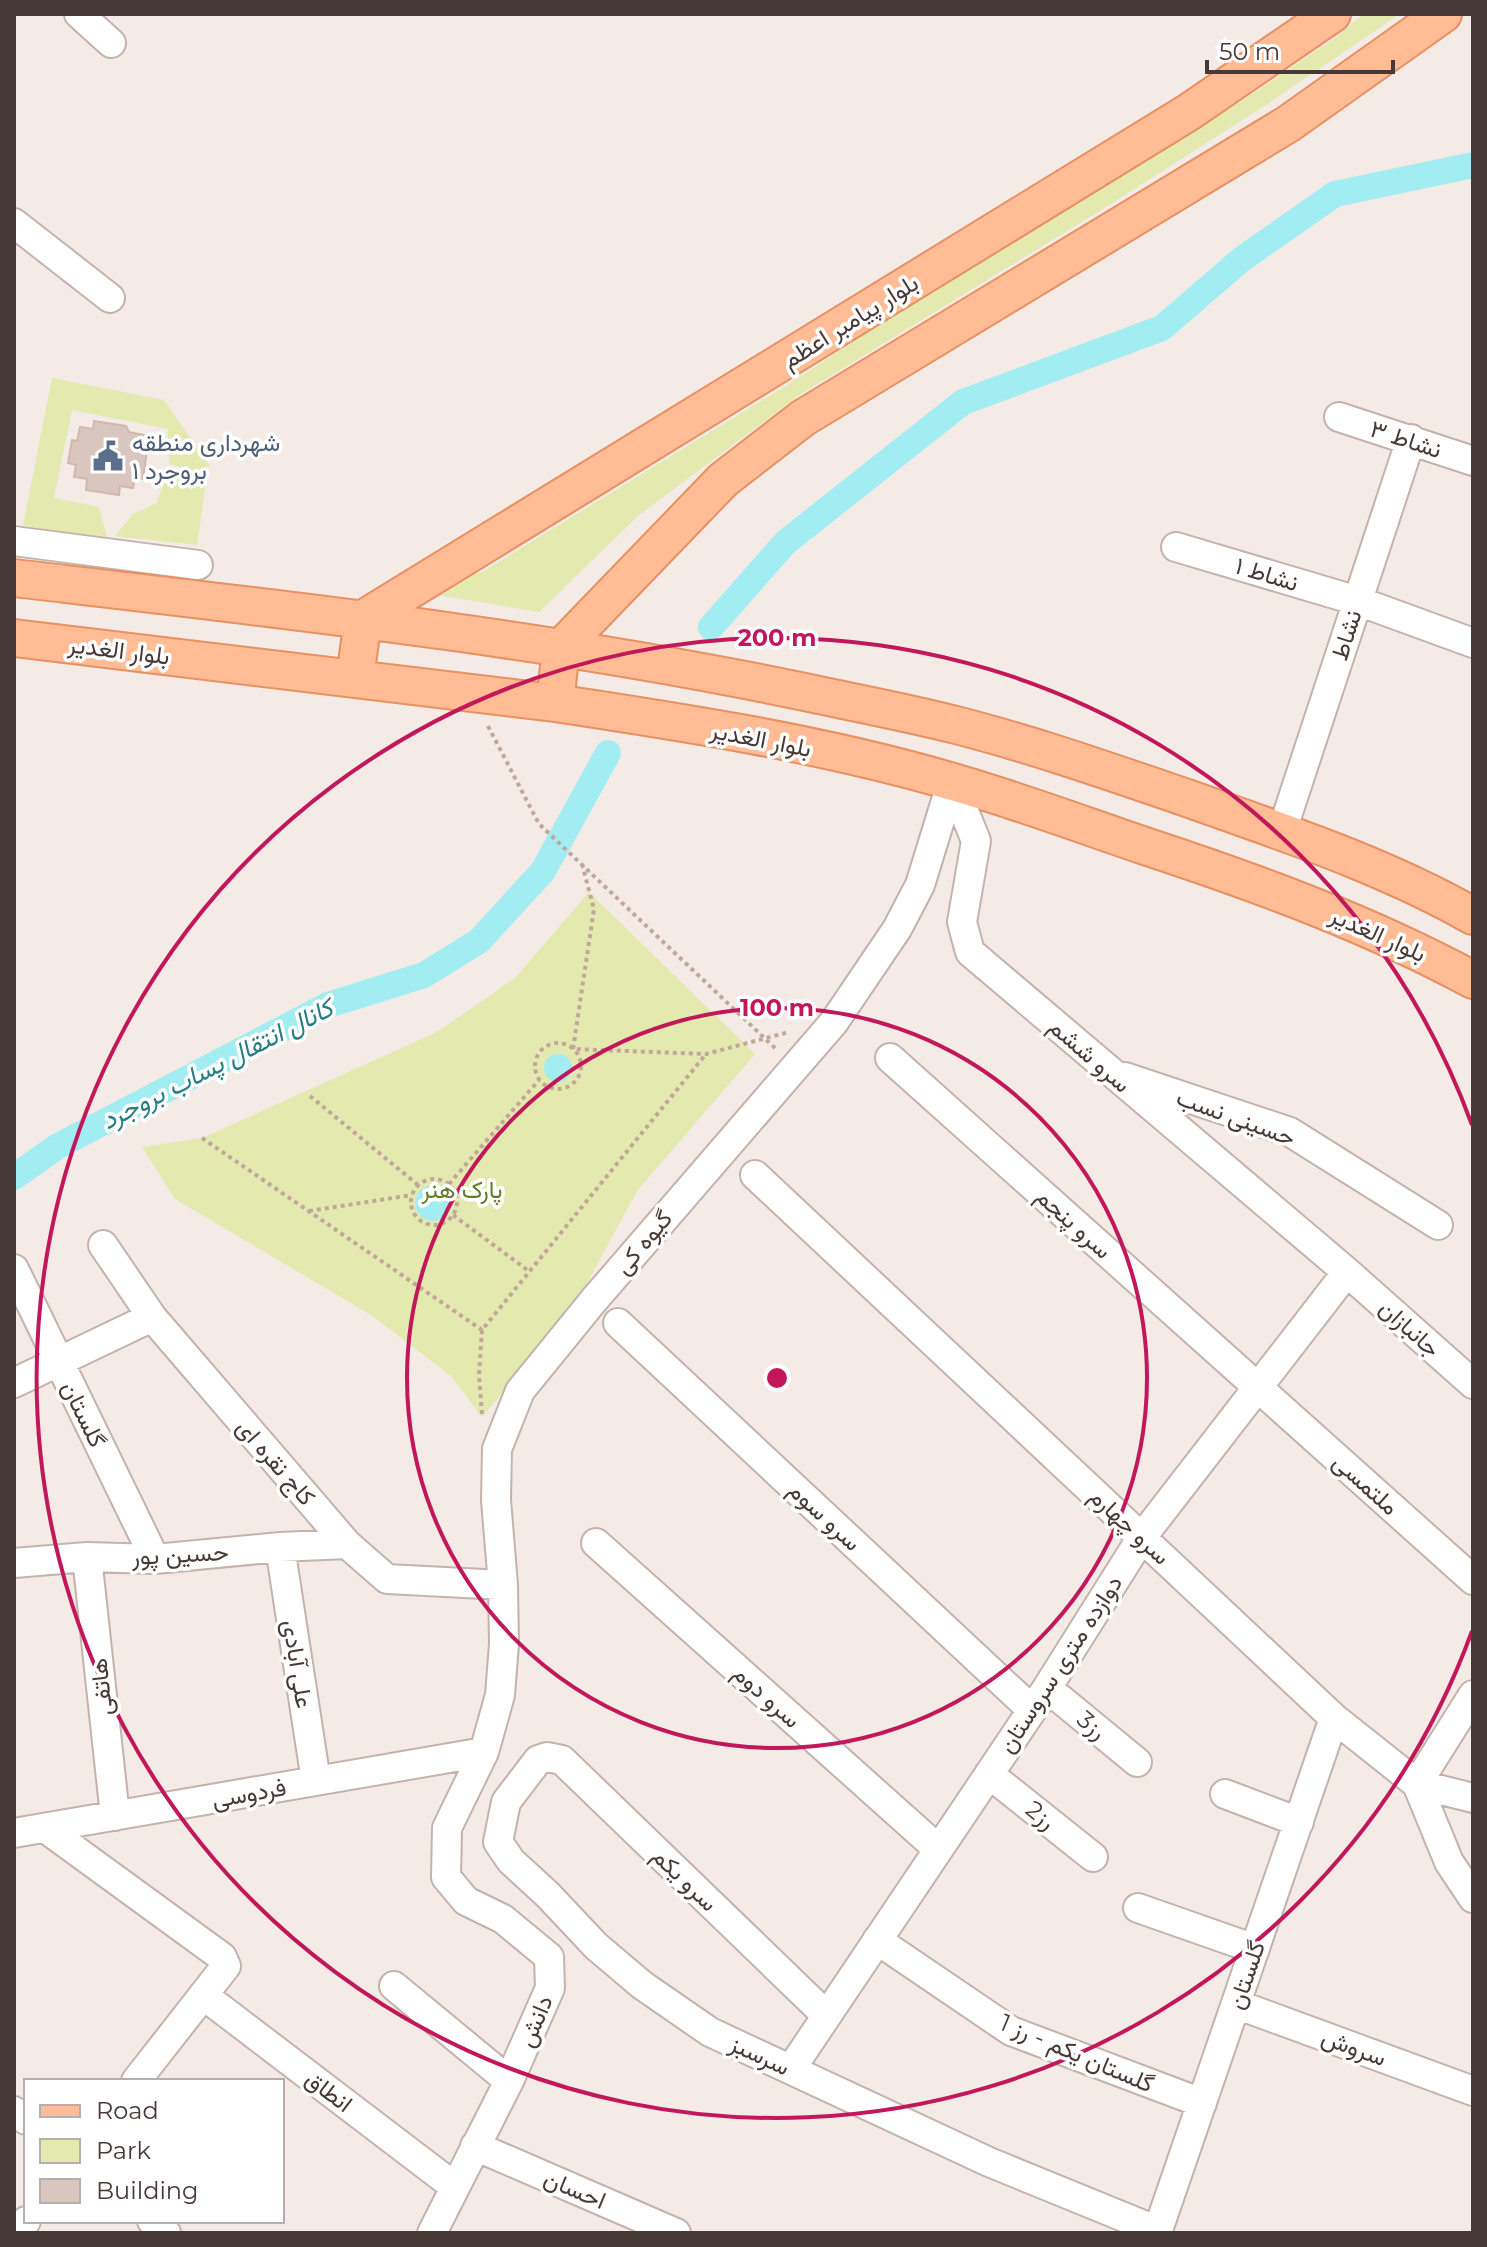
<svg xmlns="http://www.w3.org/2000/svg" width="1487" height="2247" font-family="Montserrat,Vazirmatn,sans-serif">
	<style>
		.green { fill: #e3e9af }
		.water { fill: #a2edf2 }
		.lines { fill: none; stroke-linecap: round; stroke-linejoin: round }
		.canal { stroke: #a2edf2; stroke-width: 26 }
		.building { fill: #d9c6bf; stroke: #d1b8af; stroke-width: 2 }
		.minor-casing { stroke: #c3b3ac; stroke-width: 32 }
		.major-casing { stroke: #e79062; stroke-width: 40 }
		.path { stroke: #c2a69a; stroke-width: 4; stroke-dasharray: 4 4; stroke-linecap: butt }
		.minor { stroke: #fff; stroke-width: 28 }
		.major { stroke: #ffbc95; stroke-width: 36 }
		.ring { fill: none; stroke: #c2185b; stroke-width: 4 }
		.labels { text-anchor: middle; dominant-baseline: central; stroke-width: 7; stroke-linejoin: round; paint-order: stroke }
		.street-label { font-size: 24px; fill: #473a36; stroke: #fff }
		.service-label { font-size: 24px; fill: #4e5e75; stroke: #fff; text-anchor: start }
		.park-label { font-size: 24px; fill: #647b27; stroke: #fff }
		.water-label { font-size: 26px; font-style: italic; fill: #247e84; stroke: #fff }
		.centre { fill: #c2185b; stroke: #fff; stroke-width: 4 }
		.ring-label { font-size: 24px; text-anchor: middle; font-weight: bold; fill: #c2185b; stroke: #fff; stroke-width: 7; stroke-linejoin: round; paint-order: stroke }
	</style>
	<rect width="100%" height="100%" fill="#f4ebe7"/>
	<path class="green" d="M1363,14H1400L1266,105L1103,209L801,394L639,515L539,612L426,593L484,571L789,384L983,256L1251,95L1335,38Z
		M52,378L164,400L209,465L208,474L169,464L168,429L72,410L54,498L99,507L108,542L23,525Z
		M166,475L206,481L197,545L115,536L133,514L157,503Z
		M589,892L755,1054L637,1191L572,1311L482,1417L451,1376L371,1315L175,1199L142,1147L202,1138L437,1032L515,978Z"/>
	<path class="water" d="M544 1068a14 14 0 1 1 28 0a14 14 0 1 1-28 0Z
		M415 1203a18 18 0 1 1 36 0a18 18 0 1 1-36 0Z"/>
	<g class="lines">
		<path class="canal" d="M711,627L786,542L963,402L1162,328L1242,259L1335,194L1473,165
			M14,1177L58,1146L328,1005L424,975L479,941L543,871L608,753"/>
	</g>
	<path class="building" d="M94,421L126,426L129,432L144,435L141,449L147,450L143,479L135,478L133,488L120,486L119,495L86,490L87,479L74,477L76,465L68,463L72,440L77,441L80,427L93,429Z"/>
	<g class="lines">
		<g class="minor-casing">
			<path id="minor" d="M79,14L111,43
				M14,223L110,298
				M1339,417L1473,461
				M14,541L198,565
				M1176,547L1358,601L1473,643
				M952,781L976,841L962,922L970,952L1347,1272L1473,1384
				M1282,831L1411,439
				M890,1058L1473,1580
				M1125,1077L1290,1132L1438,1225
				M755,1175L1334,1718L1417,1784L1449,1862L1473,1898
				M103,1245L152,1317L347,1544L387,1579L503,1585
				M14,1269L155,1559
				M618,1323L1031,1709
				M14,1383L152,1317
				M596,1543L938,1849
				M280,1547L316,1781
				M87,1557L115,1816
				M14,1563L87,1557L155,1559L280,1547L347,1544
				M1047,1688L1137,1762
				M1473,1695L1417,1784L1473,1798
				M989,1774L1093,1857
				M1225,1794L1299,1822
				M45,1828L222,1957L226,1966L136,2081
				M14,1833L484,1752
				M1138,1908L1255,1949
				M877,1940L1011,2031L1202,2103
				M394,1986L509,2081
				M203,1995L455,2187
				M1236,2004L1473,2091
				M826,2015L562,1760L547,1757L538,1760L506,1802L498,1842L511,1861L548,1895L596,1946L642,1985L710,2032L989,2162L1158,2231
				M791,2069L1047,1688L1142,1537L1347,1272
				M14,2111L26,2120
				M475,2146L676,2233
				M152,2221L166,2233
				M17,2233L26,2221
				M432,2233L509,2081L550,1988L549,1957L503,1919L466,1901L446,1877L447,1828L484,1752L500,1695L504,1644L503,1585L496,1500L497,1449L520,1391L594,1300L834,1022L897,929L920,885L952,781
				M1157,2233L1334,1718"/>
		</g>
		<g class="major-casing">
			<path id="major" d="M14,578C290,610 566,640 838,699C877,707 917,715 956,725C1034,745 1111,772 1187,798C1285,833 1383,865 1473,916
				M14,638L555,703C688,723 824,744 953,782C1019,801 1083,825 1148,847C1260,884 1369,924 1473,980
				M355,678L363,619L1189,112L1332,14
				M555,703L561,648L723,480L803,418L1288,124L1443,14"/>
		</g>
		<path class="path" d="M488,726L539,824L777,1050
			M582,864L594,909L573,1049L706,1054L789,1032
			M535 1066a23 23 0 1 1 46 0a23 23 0 1 1-46 0Z
			M310,1096L418,1185
			M202,1138L482,1330
			M411 1202a23 23 0 1 1 46 0a23 23 0 1 1-46 0Z
			M449,1184L539,1080
			M309,1211L412,1195
			M453,1215L530,1272
			M482,1414L479,1375L482,1330L706,1054"/>
		<use href="#minor" class="minor"/>
		<use href="#major" class="major"/>
	</g>
	<g class="ring">
		<circle cx="777" cy="1378" r="370"/>
		<path d="M1472 1631A740 740 0 1 1 1472 1125"/>
	</g>
	<defs>
		<g id="civic-bare" transform="scale(2.4)"><path d="M-.6-6.5H3V-4.5H.6V-3L4-1V1h2V6H-6V1h2V-1L-.6-3ZM-1.2 2.5V6h2.4V2.5Z" fill="#5c6f8a" stroke="#fff" stroke-width="2.5" paint-order="stroke"/></g>
	</defs>
	<g fill-rule="evenodd">
		<use href="#civic-bare" x="108" y="456"/>
	</g>
	<g class="labels">
		<g class="street-label">
			<text transform="translate(850 321) rotate(-32)">بلوار پیامبر اعظم</text>
			<text transform="translate(1406 439) rotate(18)">نشاط ۳</text>
			<text transform="translate(1267 574) rotate(17)">نشاط ۱</text>
			<text transform="translate(1346 635) rotate(-72)">نشاط</text>
			<text transform="translate(119 650) rotate(7)">بلوار الغدیر</text>
			<text transform="translate(761 739) rotate(11)">بلوار الغدیر</text>
			<text transform="translate(1378 934) rotate(24)">بلوار الغدیر</text>
			<text transform="translate(1090 1055) rotate(41)">سرو ششم</text>
			<text transform="translate(1236 1117) rotate(20)">حسینی نسب</text>
			<text transform="translate(1074 1223) rotate(42)">سرو پنجم</text>
			<text transform="translate(643 1242) rotate(-50)">گیوه کی</text>
			<text transform="translate(1410 1328) rotate(42)">جانبازان</text>
			<text transform="translate(84 1414) rotate(64)">گلستان</text>
			<text transform="translate(276 1462) rotate(49)">کاج نقره ای</text>
			<text transform="translate(1366 1484) rotate(42)">ملتمسی</text>
			<text transform="translate(825 1516) rotate(43)">سرو سوم</text>
			<text transform="translate(1130 1526) rotate(43)">سرو چهارم</text>
			<text transform="translate(180 1554) rotate(-3)">حسین پور</text>
			<text transform="translate(298 1664) rotate(81)">علی آبادی</text>
			<text transform="translate(1060 1664) rotate(-57)">دوازده متری سروستان</text>
			<text transform="translate(101 1687) rotate(-96)">هاتفی</text>
			<text transform="translate(767 1696) rotate(42)">سرو دوم</text>
			<text transform="translate(1092 1725) rotate(40)">رز3</text>
			<text transform="translate(249 1793) rotate(-10)">فردوسی</text>
			<text transform="translate(1041 1815) rotate(39)">رز2</text>
			<text transform="translate(685 1879) rotate(44)">سرو یکم</text>
			<text transform="translate(1246 1975) rotate(-71)">گلستان</text>
			<text transform="translate(535 2021) rotate(-67)">دانش</text>
			<text transform="translate(1354 2047) rotate(20)">سروش</text>
			<text transform="translate(1077 2053) rotate(23)">گلستان یکم - رز 1</text>
			<text transform="translate(760 2055) rotate(25)">سرسبز</text>
			<text transform="translate(329 2091) rotate(37)">انطاق</text>
			<text transform="translate(575 2189) rotate(23)">احسان</text>
		</g>
		<g class="service-label">
			<text x="132" y="442">شهرداری منطقه<tspan x="132" dy="28">۱ بروجرد</tspan></text>
		</g>
		<g class="park-label">
			<text x="462" y="1189">پارک هنر</text>
		</g>
		<g class="water-label">
			<text transform="translate(217 1064) rotate(-27)">کانال انتقال پساب بروجرد</text>
		</g>
	</g>
	<circle cx="777" cy="1378" r="12" class="centre"/>
	<g class="ring-label">
		<text x="777" y="646">200 m</text>
		<text x="777" y="1016">100 m</text>
	</g>
	<rect width="1487" height="2247" fill="none" stroke="#473a36" stroke-width="32"/>
	<rect x="24" y="2079" width="260" height="144" fill="#ffffff" stroke="#b5b0af" stroke-width="2"/>
	<rect x="40" y="2105" width="40" height="12" fill="#ffbc95" stroke="#b5b0af" stroke-width="2"/>
	<text x="96" y="2119" font-size="24" fill="#473a36">Road</text>
	<rect x="40" y="2139" width="40" height="24" fill="#e3e9af" stroke="#b5b0af" stroke-width="2"/>
	<text x="96" y="2159" font-size="24" fill="#473a36">Park</text>
	<rect x="40" y="2179" width="40" height="24" fill="#d9c6bf" stroke="#b5b0af" stroke-width="2"/>
	<text x="96" y="2199" font-size="24" fill="#473a36">Building</text>
	<path d="M1207 60v12h186v-12" fill="none" stroke="#473a36" stroke-width="4"/>
	<text x="1219" y="60" font-size="24" fill="#473a36" stroke="#ffffff" stroke-width="6" paint-order="stroke">50 m</text>
</svg>
